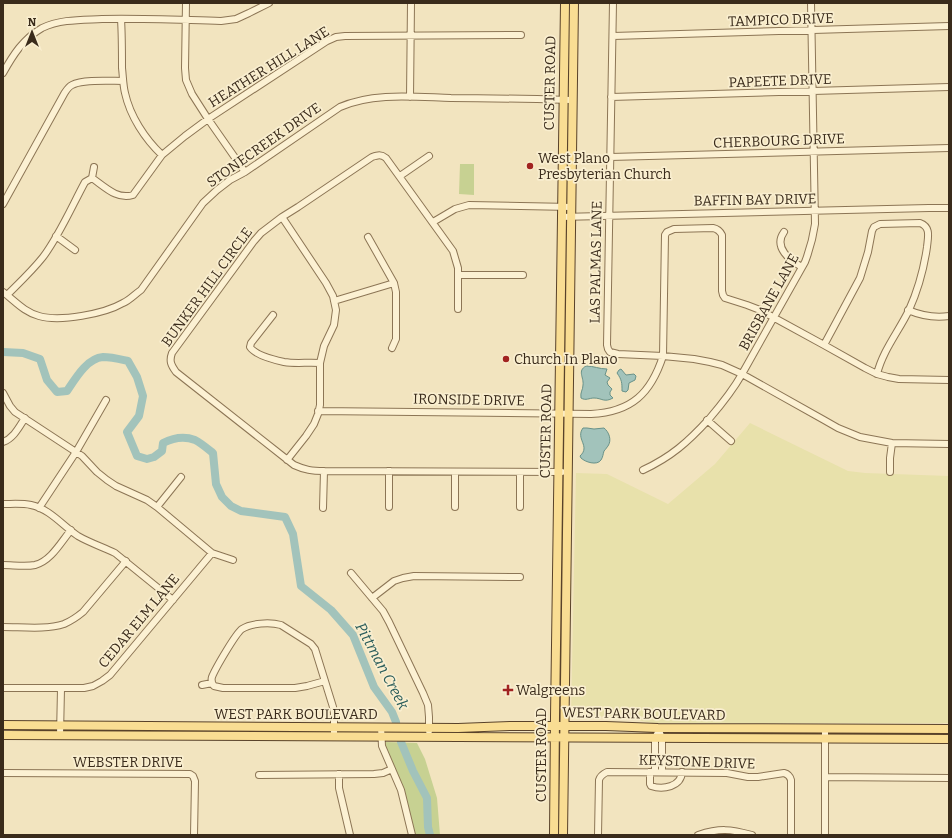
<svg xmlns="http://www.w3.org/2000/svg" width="952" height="838" font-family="Bitter,serif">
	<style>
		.farmland { fill: #e8e1ab }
		.green { fill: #c7d192 }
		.water { fill: #a2c3bb; stroke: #699289 }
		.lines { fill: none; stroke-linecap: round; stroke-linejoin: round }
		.river { stroke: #a2c3bb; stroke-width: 8 }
		.minor-casing { stroke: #8c7555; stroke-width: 8 }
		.major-casing { stroke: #59422a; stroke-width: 10 }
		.minor { stroke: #fcf1d3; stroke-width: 6 }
		.major { stroke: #f9dd93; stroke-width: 8 }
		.poi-dot { fill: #a12320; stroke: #f9eecf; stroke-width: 1.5 }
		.labels { text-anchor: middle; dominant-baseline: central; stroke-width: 3.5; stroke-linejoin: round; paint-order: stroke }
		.street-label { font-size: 14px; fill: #3a2b1b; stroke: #f9eecf }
		.poi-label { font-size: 14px; fill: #3a2b1b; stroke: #f9eecf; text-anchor: start }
		.water-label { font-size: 15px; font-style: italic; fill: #295c5a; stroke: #f9eecf }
	</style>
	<rect width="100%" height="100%" fill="#f2e4bf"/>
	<path class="farmland" d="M750,423L848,471L865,473L949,476V723H652L622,717L571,716L576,473L607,474L668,504L715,464Z"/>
	<path class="green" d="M460,164H474V195L459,194Z
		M385,742L417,743L425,759L437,798L440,835H415L385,745Z"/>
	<path class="water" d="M586,366C594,366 599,369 607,369L605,375L610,378L607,382L608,385L612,389L610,392V395L613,398C604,403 602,398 594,398C589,398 586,401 581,398C580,392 583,390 583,385C584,377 577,371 586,366Z
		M621,369L626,375L634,374L636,376L635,380L629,383L628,390L626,392L622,391C622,383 622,380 617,373L619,370Z
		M583,428H587L594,429L604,428C609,432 612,440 608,446C607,447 606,449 604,451C603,454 603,457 601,460C597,466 585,462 581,458L580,456C591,446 575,439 583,428Z"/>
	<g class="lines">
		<path class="river" d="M3,352L23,353L40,359L47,380L57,392L67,391C75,379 87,358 103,357C111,357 119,359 128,361L137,377L143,396L139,416L127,432L137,456L147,459L154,457L162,451L163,443C173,438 184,436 195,440C201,443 208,449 213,453L216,484L222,497L231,506L241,511L285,517L293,534L301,586L331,610L353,635L374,687L392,712L396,722
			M401,742L413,771L427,798L428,827L430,835"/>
		<g class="minor-casing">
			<path id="minor" d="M186,3L185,68L186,80L192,94L208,119L245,172
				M613,3L607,345L608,349L610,352L618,354L663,356L694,359L710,362L722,365L742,374L824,420L838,428L860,437L892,443L949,444
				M121,19C122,35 122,52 122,68C123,76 123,85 125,93C130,116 145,139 162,155
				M613,36L949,26
				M3,73C13,55 23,39 42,28C61,19 82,20 102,19C141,18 181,20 221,21L236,19L249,13L269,3
				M410,97L411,3
				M611,97L949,87
				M610,157L949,148
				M400,176L429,156
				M92,178C105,187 117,200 133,195L162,155L185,136L208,119L327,41L336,37L345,36L521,35
				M3,204L64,94C66,91 68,87 72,85C83,79 110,81 123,81
				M282,217L326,283L333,296L336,310L334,325L324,346L320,363V405L318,414L314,424L306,436L287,460
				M561,217L929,208H949
				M433,222L455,209L469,205L571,207
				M784,232C773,247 790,261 802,267
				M56,236L75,250
				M368,237L394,283L396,292V339L392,348
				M458,275H523
				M3,292C15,301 24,312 39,316C60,322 104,314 123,303C130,300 135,294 141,290L203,203L217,190L230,180L245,172L340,107C373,92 416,97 451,98C492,98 532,99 573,100
				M7,295C19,283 32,271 43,257C59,236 72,206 85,182L92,178L94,167
				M334,301L394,283
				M458,309V268L453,251L386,158C381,154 378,155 372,157L298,207L282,217L261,233L254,241L172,353C169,361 171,365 176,372L294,465C305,470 312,471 324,471L562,472
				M908,310C922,316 935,318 949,316
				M273,315L251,343L250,347C255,355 275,360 284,362C296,364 308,362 320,363
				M824,345L860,278L868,252L872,231L874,227L880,224L920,223C931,227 928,237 927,247C924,268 918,290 909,310C899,331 883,350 877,374
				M3,393L10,406L15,412L82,456L97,472L107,480L116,486L147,500L157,507L212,553L233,560
				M318,411L591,414C632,412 651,393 663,356L665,235L667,232L674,229L713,228C718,229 720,231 722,235V291L723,295L725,298L747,305L760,310L824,345L865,368L877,374L888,377L899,379L949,380
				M707,420L731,441
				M3,442C14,438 19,427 25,418
				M643,470C671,457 688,442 709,419C721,405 733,390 742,374L805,262C810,249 813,238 815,224L811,3
				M520,472V507
				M890,472V458L892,443
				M3,504C12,504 22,503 31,505C50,509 63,526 78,536C90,543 103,547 115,553L173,600
				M157,507L181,477
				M389,507V471
				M455,507V472
				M39,508L76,452L106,400
				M323,508L324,471
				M3,565C13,565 25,567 35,565C51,561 61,542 71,530
				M351,573L383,611L389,622L423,693L428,705L429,717V731
				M372,598L394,581L403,578L414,576L520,577
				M3,627C22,627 46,630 64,624C71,621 77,617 83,612L126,561
				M212,683C212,680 211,680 212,677C215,669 236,633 242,629C251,623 270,622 281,625L311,644L315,649L333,707L334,713V736
				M212,683L214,686L223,688H295L307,686L325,681
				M202,685L212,683
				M3,688H84L93,686L102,681L110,675L212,553
				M381,727L382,746L401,790L412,835
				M658,728L662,738V772
				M60,735L61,689
				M650,772V784L651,786C663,790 681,787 682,772
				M655,772V738L657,734
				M3,773L190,774L193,776L195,781L194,835
				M339,774V788L350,835
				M259,775L374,774L383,773L392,769
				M825,777L949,778
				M598,835L599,780C600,776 603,774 607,772L727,773L748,777H758L784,773C788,774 790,776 791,780V835
				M698,835C720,828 730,829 752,835
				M825,835V729"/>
		</g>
		<g class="major-casing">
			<path id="major" d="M3,725L458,728L510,726H606L658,728L949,729
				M3,735L949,739
				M554,835L555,717L565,3
				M563,835L574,3"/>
		</g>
		<use href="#minor" class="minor"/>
		<use href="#major" class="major"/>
	</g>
	<g class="poi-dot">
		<circle cx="530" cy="166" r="4"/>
		<circle cx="506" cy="359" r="4"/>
		<path d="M506 684h4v4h4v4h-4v4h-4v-4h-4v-4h4z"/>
	</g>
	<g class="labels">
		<g class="street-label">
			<text transform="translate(781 20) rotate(-2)">TAMPICO DRIVE</text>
			<text transform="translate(269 67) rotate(-32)">HEATHER HILL LANE</text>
			<text transform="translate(780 81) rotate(-2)">PAPEETE DRIVE</text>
			<text transform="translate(550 83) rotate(-89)">CUSTER ROAD</text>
			<text transform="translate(779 141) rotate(-2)">CHERBOURG DRIVE</text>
			<text transform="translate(264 145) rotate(-35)">STONECREEK DRIVE</text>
			<text transform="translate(755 200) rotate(-1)">BAFFIN BAY DRIVE</text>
			<text transform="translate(596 262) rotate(-89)">LAS PALMAS LANE</text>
			<text transform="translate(207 287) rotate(-54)">BUNKER HILL CIRCLE</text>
			<text transform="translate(769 302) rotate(-61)">BRISBANE LANE</text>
			<text transform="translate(469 400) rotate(1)">IRONSIDE DRIVE</text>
			<text transform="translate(546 431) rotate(-89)">CUSTER ROAD</text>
			<text transform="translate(139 621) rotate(-50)">CEDAR ELM LANE</text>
			<text x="296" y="714">WEST PARK BOULEVARD</text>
			<text transform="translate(644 714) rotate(1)">WEST PARK BOULEVARD</text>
			<text transform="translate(541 755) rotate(-90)">CUSTER ROAD</text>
			<text x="128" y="762">WEBSTER DRIVE</text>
			<text transform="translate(697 762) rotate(2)">KEYSTONE DRIVE</text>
		</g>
		<g class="poi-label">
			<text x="538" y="158">West Plano<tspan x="538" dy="16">Presbyterian Church</tspan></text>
			<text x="514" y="359">Church In Plano</text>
			<text x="516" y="690">Walgreens</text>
		</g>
		<g class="water-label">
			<text transform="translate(382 666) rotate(62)">Pittman Creek</text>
		</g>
	</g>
	<rect width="952" height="838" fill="none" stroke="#3a2b1b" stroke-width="8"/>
	<g transform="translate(32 32)" stroke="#f9eecf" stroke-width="3" paint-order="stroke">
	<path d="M0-3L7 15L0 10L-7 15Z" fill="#3a2b1b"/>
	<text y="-6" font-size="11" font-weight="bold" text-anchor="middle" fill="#3a2b1b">N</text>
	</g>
</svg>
